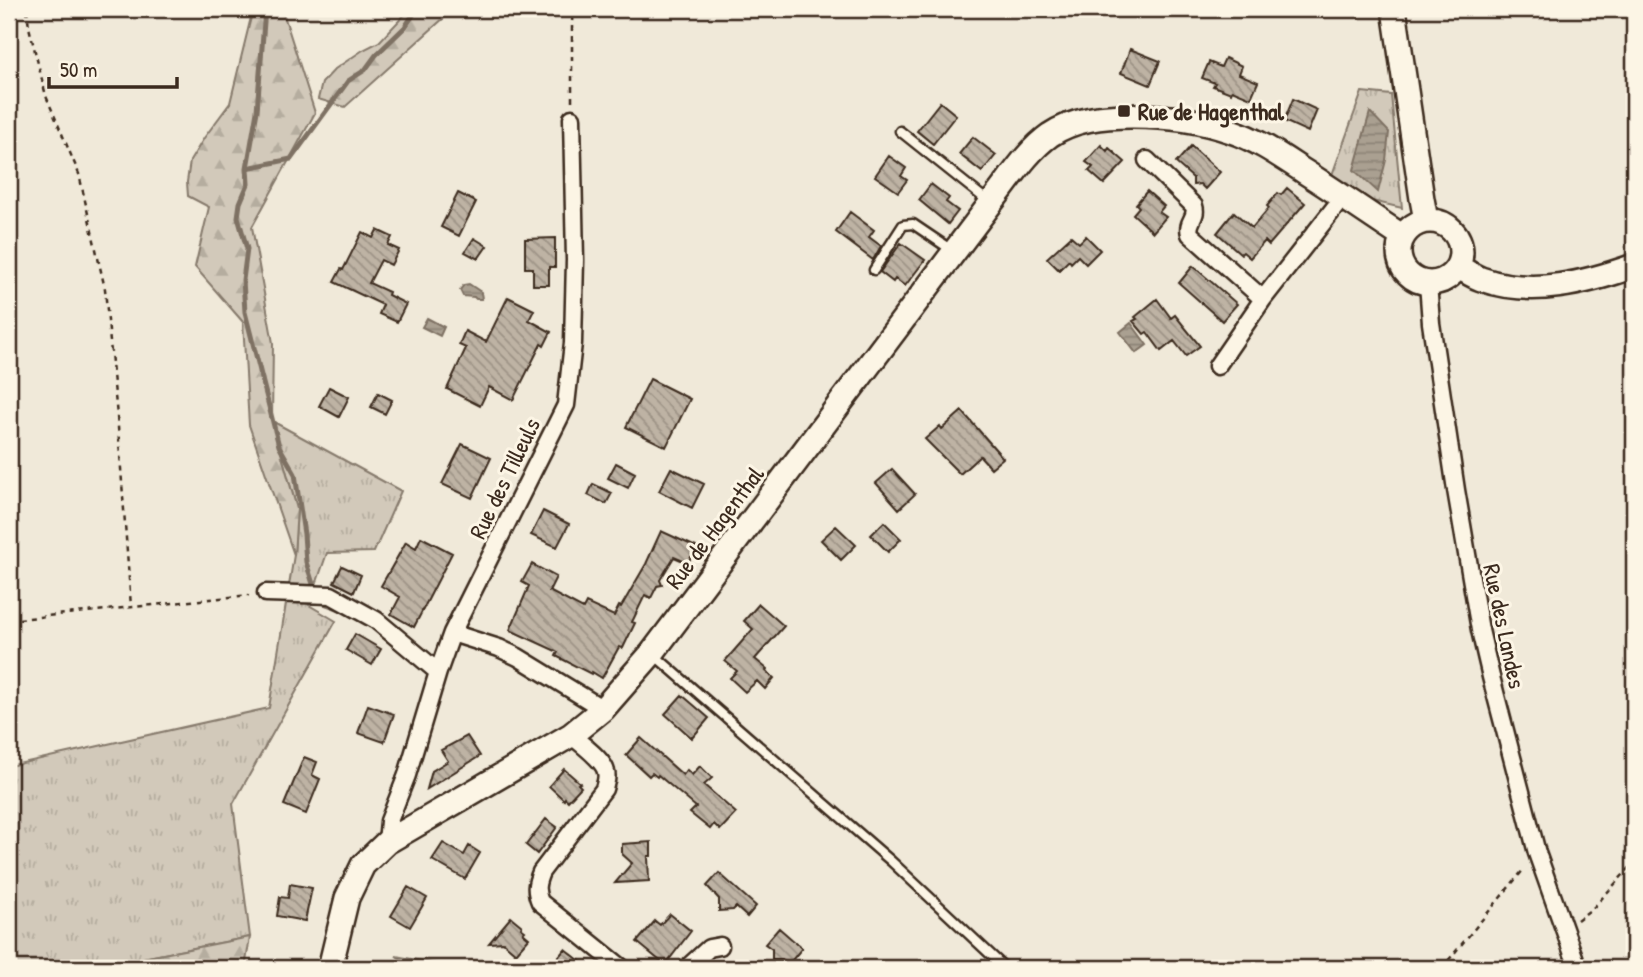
<svg xmlns="http://www.w3.org/2000/svg" width="1643" height="977" font-family="'Patrick Hand',sans-serif">
	<style>
		.grass { fill: url(#grass-tufts); stroke: #867a6c; stroke-width: 2 }
		.forest { fill: url(#forest-firs); stroke: #867a6c; stroke-width: 2 }
		.water { fill: url(#water-rules); stroke: #7e7163; stroke-width: 2 }
		.lines { fill: none; stroke-linecap: round; stroke-linejoin: round }
		.stream { stroke: #7e7163; stroke-width: 5 }
		.building { fill: url(#building-back-hatch); stroke: #3b2a1e; stroke-width: 2 }
		.lane-casing { stroke: #3b2a1e; stroke-width: 13 }
		.street-casing { stroke: #3b2a1e; stroke-width: 21 }
		.secondary-casing { stroke: #3b2a1e; stroke-width: 28 }
		.path { stroke: #3b2a1e; stroke-width: 2.5; stroke-dasharray: 5 5; stroke-linecap: butt }
		.lane { stroke: #fcf5e5; stroke-width: 8 }
		.street { stroke: #fcf5e5; stroke-width: 16 }
		.secondary { stroke: #fcf5e5; stroke-width: 23 }
		.poi-dot { fill: #3b2a1e; stroke: #fcf5e5; stroke-width: 2.5 }
		.labels { text-anchor: middle; dominant-baseline: central; stroke-width: 6; stroke-linejoin: round; paint-order: stroke }
		.poi-label { font-size: 24px; font-weight: bold; fill: #3b2a1e; stroke: #fcf5e5; text-anchor: start }
		.street-label { font-size: 24px; fill: #3b2a1e; stroke: #fcf5e5 }
	</style>
	<defs>
		<pattern id="grass-tufts" width="24" height="20" patternUnits="userSpaceOnUse" patternTransform="scale(1.75)"><rect width="24" height="20" fill="#d2c9ba"/><path d="M3 7l-1-3M5 7V3M7 7l1-3M15 17l-1-3M17 17v-4M19 17l1-3" fill="none" stroke="#b5ad9f"/></pattern>
		<pattern id="forest-firs" width="22" height="20" patternUnits="userSpaceOnUse" patternTransform="scale(1.75)"><rect width="22" height="20" fill="#d2c9ba"/><path d="M5 1l3.5 6h-7zM16 11l3.5 6h-7z" fill="#b5ad9f"/></pattern>
		<pattern id="water-rules" width="6" height="5" patternUnits="userSpaceOnUse" patternTransform="scale(1.75)"><rect width="6" height="5" fill="#aaa091"/><path d="M0 2.5h6" fill="none" stroke="#8c8376"/></pattern>
		<pattern id="building-back-hatch" width="6" height="6" patternUnits="userSpaceOnUse" patternTransform="scale(1.75)"><rect width="6" height="6" fill="#beb3a4"/><path d="M-1 5l2 2M0 0l6 6M5-1l2 2" fill="none" stroke="#9c9285"/></pattern>
	</defs>
	<rect width="100%" height="100%" fill="#f0e9d9"/>
	<filter id="ink" filterUnits="userSpaceOnUse"><feTurbulence type="fractalNoise" baseFrequency=".0143" numOctaves="2"/><feDisplacementMap in="SourceGraphic" scale="14" xChannelSelector="R" yChannelSelector="G"/><feConvolveMatrix kernelMatrix="1 2 1 2 8 2 1 2 1" color-interpolation-filters="sRGB"/></filter>
	<g filter="url(#ink)">
		<path class="grass" d="M1362,92L1391,95L1402,208L1355,197L1332,175Z
			M272,421L401,491L374,552L327,553L309,605L336,621L233,804L250,937L92,968H9V766L269,708L294,555L297,509Z"/>
		<path class="forest" d="M253,9H282L315,113L252,227L273,343L272,421L297,509L294,555L249,425L243,322L195,267L209,207L188,196L187,182L190,161L204,138L230,103Z
			M410,9H450L446,16L345,107L318,99L322,83L335,69L363,50L379,42Z
			M250,937L245,968H92Z
			M396,956L457,968H415Z"/>
		<path class="water" d="M1370,112L1389,132L1386,160L1378,192L1354,170Z
			M469,284L481,292L482,299H476L474,297L463,296L460,290L464,285Z
			M427,318L444,327L440,336L422,327Z
			M1131,323L1147,345L1136,353L1120,332Z"/>
		<g class="lines">
			<path class="stream" d="M247,168L257,111L265,9
				M313,584L306,562L304,534L295,474L279,446L245,312L243,280L247,249L238,217L240,203L248,184L247,168L291,159L348,81L365,70L376,55L405,27L417,9
				M321,602L340,609
				M344,967L357,968
				M272,968L277,966L315,964
				M367,968C388,961 409,963 431,968"/>
		</g>
		<path class="building" d="M1130,49L1160,61L1150,85L1121,73Z
			M1225,58L1242,66L1239,74L1258,82L1251,98L1232,90L1231,93L1213,86L1215,83L1202,78L1209,62L1221,67Z
			M1293,99L1317,110L1308,132L1284,121Z
			M940,102L956,115L933,144L917,131Z
			M973,137L996,155L982,172L959,154Z
			M1101,145L1107,151L1109,148L1125,162L1104,184L1089,171L1093,167L1086,162Z
			M1191,146L1220,172L1205,189L1200,184L1193,185V178L1176,163Z
			M889,156L906,168L901,176L907,180L898,192L875,176Z
			M931,184L949,198L946,202L958,211L948,224L919,200Z
			M1287,188L1305,203L1269,245L1265,241L1250,258L1243,252L1241,254L1217,233L1234,212L1252,228L1269,208L1267,206L1278,193L1281,195Z
			M1147,191L1164,206L1159,212L1166,217L1153,232L1133,214L1139,207L1136,204Z
			M458,193L476,202L459,236L441,227Z
			M850,212L874,230L869,237L881,246L873,260L836,232Z
			M377,230L392,237L388,245L399,250L391,265L381,260L369,283L389,292L388,295L406,304L397,322L379,314L383,305L334,282L341,269L343,270L362,232L373,238Z
			M1071,236L1079,243L1086,236L1100,250L1086,264L1078,256L1071,263L1069,260L1059,270L1047,258Z
			M474,238L487,246L478,259L465,252Z
			M555,238V267H549V285H533V268H525V239Z
			M901,243L925,260L905,286L895,279L893,282L880,272Z
			M1193,266L1237,304L1222,321L1179,283Z
			M508,297L534,310L529,320L551,332L544,346L541,344L513,400L489,387L480,406L447,389L466,348L459,345L465,331L486,342Z
			M1157,299L1171,318L1175,315L1200,346L1186,356L1174,341L1161,351L1147,332L1144,334L1133,321L1137,319L1135,317Z
			M650,379L690,399L666,447L626,427Z
			M329,387L349,397L339,417L319,406Z
			M378,393L392,400L385,414L371,407Z
			M962,411L1003,458L991,468L980,456L960,474L925,439L940,426L942,429Z
			M462,444L491,458L472,498L442,484Z
			M616,463L635,473L628,488L608,478Z
			M671,468L704,484L692,508L659,491Z
			M892,469L915,494L899,509L876,483Z
			M593,484L612,493L606,504L588,495Z
			M543,511L569,524L557,547L531,535Z
			M884,522L901,539L888,552L871,535Z
			M836,526L856,545L841,560L821,540Z
			M661,531L696,547L688,563L674,557L660,580L662,585L657,586L651,598L645,595L632,622L635,623L623,648L619,647L602,678L592,672L591,674L556,656L558,652L510,630L529,586L522,582L532,564L556,577L549,591L583,609L586,603L614,616L619,606L621,607L646,564Z
			M421,537L452,553L414,627L391,614L400,597L381,586L406,542L416,548Z
			M342,566L361,575L354,592L334,582Z
			M759,604L784,626L755,659L767,669L766,671L774,678L765,689L757,681L745,692L730,678L737,671L725,661L753,629L744,621Z
			M355,634L381,649L372,665L346,650Z
			M682,695L709,718L692,738L665,714Z
			M368,705L394,714L384,742L358,733Z
			M467,736L480,756L427,789L432,771L448,761L441,750Z
			M641,738L683,775L687,770L692,775L700,766L712,778L704,785L736,813L720,830L714,824L710,829L690,813L696,807L658,775L657,777L652,773L649,776L626,755Z
			M304,757L317,762L312,775L320,779L306,814L284,805Z
			M564,769L580,783L578,784L581,787L568,801L565,798L564,800L549,786Z
			M546,819L557,827L537,854L526,845Z
			M651,842V856H648L649,881L615,883L632,863L622,854V844Z
			M443,843L464,855L469,846L480,853L465,879L432,860Z
			M719,873L756,906L747,917L736,907L733,910L719,911V899L707,886Z
			M290,884L312,888L305,921L277,916L280,897L288,898Z
			M408,887L427,898L410,927L391,916Z
			M670,914L691,931L665,965L637,942L655,921L660,925Z
			M511,917L522,926L521,928L525,931L523,933L529,938L516,953L503,942L489,943Z
			M779,928L802,948L789,964L782,959H772V949L765,944Z
			M565,949L589,968H549Z"/>
		<g class="lines">
			<g class="lane-casing">
				<path id="lane" d="M900,131L989,202
					M874,270L903,225L913,224L953,251
					M652,653L891,861L1005,968"/>
			</g>
			<g class="street-casing">
				<path id="street" d="M1147,160L1194,206C1198,218 1186,221 1190,234L1263,299
					M1428,283L1431,323L1456,490L1480,630L1491,677L1537,853L1578,968
					M1217,366L1263,299L1343,197
					M266,593L331,595L376,620L438,672
					M452,633L499,648L518,657L603,709
					M571,735C581,744 604,760 606,772C608,778 605,784 604,789L541,872C536,884 535,890 540,902L622,968
					M387,842L389,821L407,775L438,672L452,633L566,405L573,343L575,260L572,118
					M687,968L709,948L720,946"/>
			</g>
			<g class="secondary-casing">
				<path id="secondary" d="M1394,9L1422,199L1426,220
					M1399 252a31 31 0 1 1 62 0a31 31 0 1 1-62 0Z
					M1458,266C1465,271 1473,276 1481,279C1532,297 1586,283 1634,266
					M330,968L347,898L363,865L387,842L571,735L603,709L652,653L991,203C1009,181 1026,152 1050,135C1074,119 1103,116 1132,116C1165,116 1200,120 1231,131C1258,140 1282,157 1305,172C1338,193 1370,215 1403,237"/>
			</g>
			<path class="path" d="M27,9L29,27L46,96L79,174L105,289L118,427L131,607
				M572,101V21L574,9
				M9,620L249,595
				M1577,920L1594,907L1634,863
				M1442,968L1524,869"/>
			<use href="#lane" class="lane"/>
			<use href="#street" class="street"/>
			<use href="#secondary" class="secondary"/>
		</g>
	</g>
	<rect class="poi-dot" x="1117" y="104" width="14" height="14" rx="3.5"/>
	<g class="labels">
		<g class="poi-label">
			<text x="1138" y="111">Rue de Hagenthal</text>
		</g>
		<g class="street-label">
			<text transform="translate(504 478) rotate(-64)">Rue des Tilleuls</text>
			<text transform="translate(714 527) rotate(-53)">Rue de Hagenthal</text>
			<text transform="translate(1505 626) rotate(78)">Rue des Landes</text>
		</g>
	</g>
	<rect width="1643" height="977" fill="none" stroke="#fcf5e5" stroke-width="35"/>
	<rect x="18" y="18" width="1608" height="942" fill="none" stroke="#3b2a1e" stroke-width="2.5" filter="url(#ink)"/>
	<path d="M49 77v10h128v-10" fill="none" stroke="#3b2a1e" stroke-width="3.5"/>
	<text x="60" y="77" font-size="21" fill="#3b2a1e" stroke="#fcf5e5" stroke-width="5" paint-order="stroke">50 m</text>
</svg>
